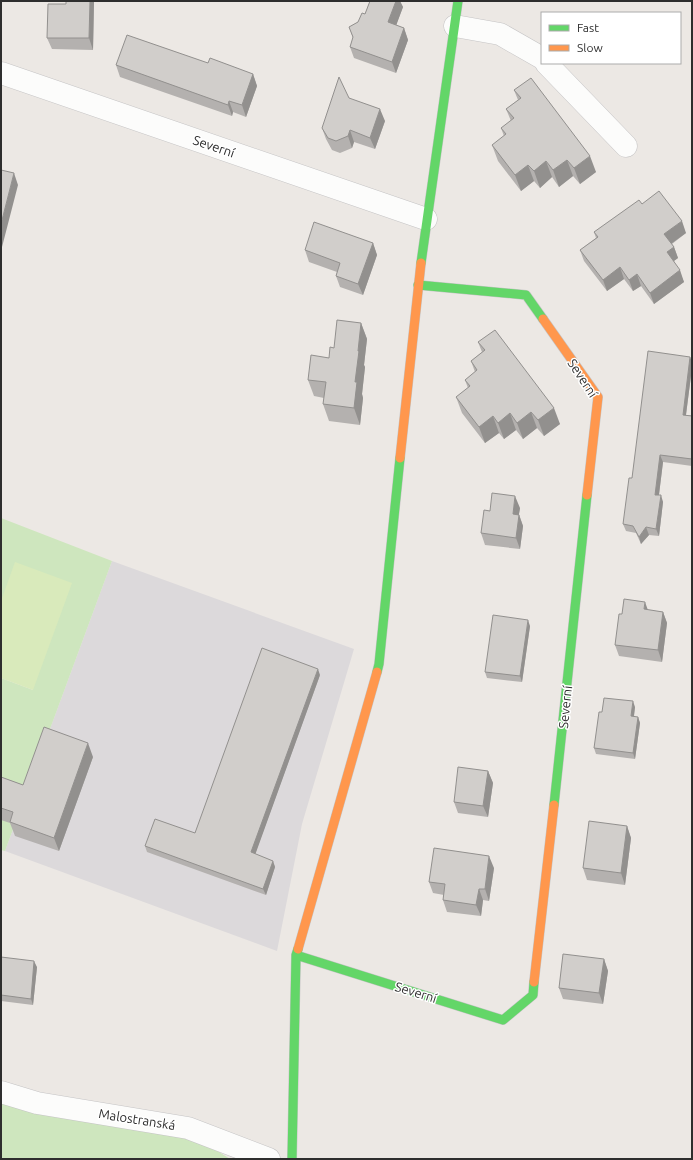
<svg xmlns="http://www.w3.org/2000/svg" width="693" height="1160" font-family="Ubuntu,sans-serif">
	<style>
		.industrial { fill: #dcd9db }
		.green { fill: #cee6be }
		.pitch { fill: #d9eabb }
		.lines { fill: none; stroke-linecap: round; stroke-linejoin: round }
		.street-casing { stroke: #c5c4c5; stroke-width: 23 }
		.fast-casing { stroke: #c5c4c5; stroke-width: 10 }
		.slow-casing { stroke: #c5c4c5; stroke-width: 10 }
		.street { stroke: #fcfcfb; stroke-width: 22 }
		.fast { stroke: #63d668; stroke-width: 9 }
		.slow { stroke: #ff974d; stroke-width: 9 }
		.wall { fill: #b4b1af }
		.shaded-wall { fill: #92908e }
		.building { fill: #d1cecb; stroke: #92908e }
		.labels { text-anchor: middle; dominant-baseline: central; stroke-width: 3; stroke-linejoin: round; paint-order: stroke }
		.street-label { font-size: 13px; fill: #2e2e2e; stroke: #fff }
	</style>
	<rect width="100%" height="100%" fill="#ece8e4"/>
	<path class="industrial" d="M112,561L354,649L302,824L277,951L5,851Z"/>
	<path class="green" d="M1,518L112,561L5,851L1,850V678L33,690L1,601Z
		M1,1102L185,1138L216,1150L230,1159H1Z"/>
	<path class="pitch" d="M15,562L72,583L33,690L1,678V601Z"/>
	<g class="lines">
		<g class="street-casing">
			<path id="street" d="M455,26L500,34L542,58
				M546,63L626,146
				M1,73L426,219
				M1,1092L37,1103L188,1128L269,1159"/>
		</g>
		<g class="fast-casing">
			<path id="fast" d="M421,263L458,1
				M418,285L526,295L543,319
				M377,672L379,664L400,458
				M554,805L587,495
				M296,955L503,1020L533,995L534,982
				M292,1159L296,955L298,949"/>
		</g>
		<g class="slow-casing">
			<path id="slow" d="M543,319L598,397L587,495
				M400,458L421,263
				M298,949L377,672
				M534,982L554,805"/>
		</g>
		<use href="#street" class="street"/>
		<use href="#fast" class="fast"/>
		<use href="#slow" class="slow"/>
	</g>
	<path class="wall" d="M66,1H94L93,50L52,49L47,38L66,4Z
		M370,1H400L403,7L396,25L404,28L408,40L396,73L354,58L350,47L353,38L349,27L358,22L365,14Z
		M116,65L253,74L257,86L246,117L233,112L232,116L120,77Z
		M514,90L596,172L580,184L573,176L559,187L552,177L540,188L534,181L521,191L498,161L492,145L504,136L501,128L511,121L506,109L518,100Z
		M349,98L385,121L375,149L354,142L352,148L340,153L332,150L326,139L322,128Z
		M642,204L686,233L672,244L674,247L678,258L674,261L684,282L654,304L641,286L633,291L624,279L607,291L584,261L580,250L596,238L594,232Z
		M373,243L377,255L363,295L340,287L336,276L337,272L309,262L305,250Z
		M361,323L367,339L364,365L365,367L362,394L363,398L360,425L329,421L323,404L324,398L314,396L308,380L329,358L334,348Z
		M478,342L560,424L544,436L537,428L523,439L516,430L504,439L499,433L485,443L462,413L456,397L468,388L465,380L475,372L471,361L482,352Z
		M690,357L692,362V368L686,415L692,416V466L663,462L659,495L663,502L659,536L649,535L641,544L636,533L626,531L623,524L632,478Z
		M520,508L519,514L523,526L520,549L485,545L481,533L490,511Z
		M647,610L663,612L667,623L662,662L619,656L615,645L622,614Z
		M530,626L522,682L487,678L485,672Z
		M320,675L255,854L273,861L275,867L266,895L147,852L145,846L195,833Z
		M635,707L634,717H638L640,723L635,759L596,754L594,748L602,712Z
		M93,757L59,851L15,836L10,823L1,820V777L23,785Z
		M488,771L493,783L488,817L458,813L454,802Z
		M627,826L631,838L625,885L587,880L583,868Z
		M494,868L489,901L483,900L481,916L447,912L443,900L444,895L433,893L429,882Z
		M1,957L37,967L33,1005L1,1001Z
		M604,959L608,971L603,1004L563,999L559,988Z"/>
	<path class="shaded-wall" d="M90,1H94V2L93,50L89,38Z
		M396,1H400L403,7L393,34L388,22Z
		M404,28L408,40L396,73L392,62Z
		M253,74L257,86L246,117L242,105Z
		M229,101L233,112L232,116L228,105Z
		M380,109L385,121L375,149L370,138Z
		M350,130L354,142L352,148L348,136Z
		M590,156L596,172L580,184L574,168Z
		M567,160L573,176L559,187L553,170Z
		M546,161L552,177L540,188L534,171Z
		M528,165L534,181L521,191L515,175Z
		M14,173L18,185L2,247L1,243V224Z
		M682,221L686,233L668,246L664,234Z
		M373,243L377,255L363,295L358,284Z
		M674,247L678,258L671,263L667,252Z
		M620,267L624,279L607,291L603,280Z
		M680,270L684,282L654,304L650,293Z
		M637,274L641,286L633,291L629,280Z
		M361,323L367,339L364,365L365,367L362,394L363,398L360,425L354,408L355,382L358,351Z
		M690,357L692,362V368L685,422L683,415Z
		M554,408L560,424L544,436L538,420Z
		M531,412L537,428L523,439L517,423Z
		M510,413L516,430L504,439L498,423Z
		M493,416L499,433L485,443L479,427Z
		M660,455L663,462L658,502L655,495Z
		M661,495L663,502L659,536L656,529Z
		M515,496L520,508L517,525L513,514Z
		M519,515L523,526L520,549L516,538Z
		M646,527L649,535L641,544L639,537Z
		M645,602L649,613L644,609Z
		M663,612L667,623L662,662L658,650Z
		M528,620L530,626L522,682L520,676Z
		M318,669L320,675L254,858L251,852Z
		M633,701L635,707L633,722L631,716Z
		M638,717L640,723L635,759L633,753Z
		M88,743L93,757L59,851L54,838Z
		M488,771L493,783L488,817L483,806Z
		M627,826L631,838L625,885L621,873Z
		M489,856L494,868L489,901L485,889Z
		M273,861L275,867L266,895L263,889Z
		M479,889L483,900L481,916L476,905Z
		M604,959L608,971L603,1004L599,993Z
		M34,961L37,967L33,1005L31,999Z"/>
	<path class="building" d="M66,1H90L89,38H47L48,4H66Z
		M370,1H396L388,22L404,28L392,62L350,47L353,37L349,27L358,22L362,13L365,14Z
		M127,35L208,63L210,58L253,74L242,105L229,101L228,105L116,65Z
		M339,77L349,98L380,109L370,138L350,130L348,136L336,141L328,138L322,128Z
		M531,78L590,156L574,168L567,160L553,170L546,161L534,171L528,165L515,175L492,145L506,134L501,128L514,118L506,109L521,98L514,90Z
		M1,170L14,173L1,224Z
		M659,191L682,221L664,234L674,247L667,252L680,270L650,293L637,274L629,280L620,267L603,280L580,250L598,237L594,232L639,200L642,204Z
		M314,222L373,243L358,284L336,276L340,263L305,250Z
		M337,320L361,323L358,351H359L355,382H357L354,408L323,404L326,382L308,380L311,355L329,358L330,347L334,348Z
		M495,330L554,408L538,420L531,412L517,423L510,413L498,423L493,416L479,427L456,397L470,386L465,380L477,370L471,361L485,350L478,342Z
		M648,351L690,357L683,415L692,416V459L660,455L655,495H661L656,529L646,527L639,537L633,526L623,524L629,478H632Z
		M492,493L515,496L513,514L519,515L516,538L481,533L484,510L490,511Z
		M624,599L645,602L644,609L663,612L658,650L615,645L619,614H622Z
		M493,615L528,620L520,676L485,672Z
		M262,648L318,669L251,852L273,861L263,889L145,846L155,819L195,833Z
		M604,698L633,701L631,716L638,717L633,753L594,748L599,712H602Z
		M44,727L88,743L54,838L10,822L13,812L1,808V777L23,785Z
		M458,767L488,771L483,806L454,802Z
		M589,821L627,826L621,873L583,868Z
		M434,848L489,856L485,889H479L476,905L443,900L445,884L429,882Z
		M563,954L604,959L599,993L559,988Z
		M1,957L34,961L31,999L1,995Z"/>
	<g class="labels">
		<g class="street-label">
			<text transform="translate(214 146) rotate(19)">Severní</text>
			<text transform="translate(583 378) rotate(57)">Severní</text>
			<text transform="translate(565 707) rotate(-84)">Severní</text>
			<text transform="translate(416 992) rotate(17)">Severní</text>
			<text transform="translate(137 1119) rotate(9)">Malostranská</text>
		</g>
	</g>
	<rect width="693" height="1160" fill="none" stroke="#2e2e2e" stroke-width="4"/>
	<rect x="541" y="12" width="140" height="52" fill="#ffffff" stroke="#ababab"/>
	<rect x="549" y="25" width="20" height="6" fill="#63d668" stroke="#ababab"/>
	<text x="577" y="32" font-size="12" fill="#2e2e2e">Fast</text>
	<rect x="549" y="45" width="20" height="6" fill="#ff974d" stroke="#ababab"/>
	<text x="577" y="52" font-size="12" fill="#2e2e2e">Slow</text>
</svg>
